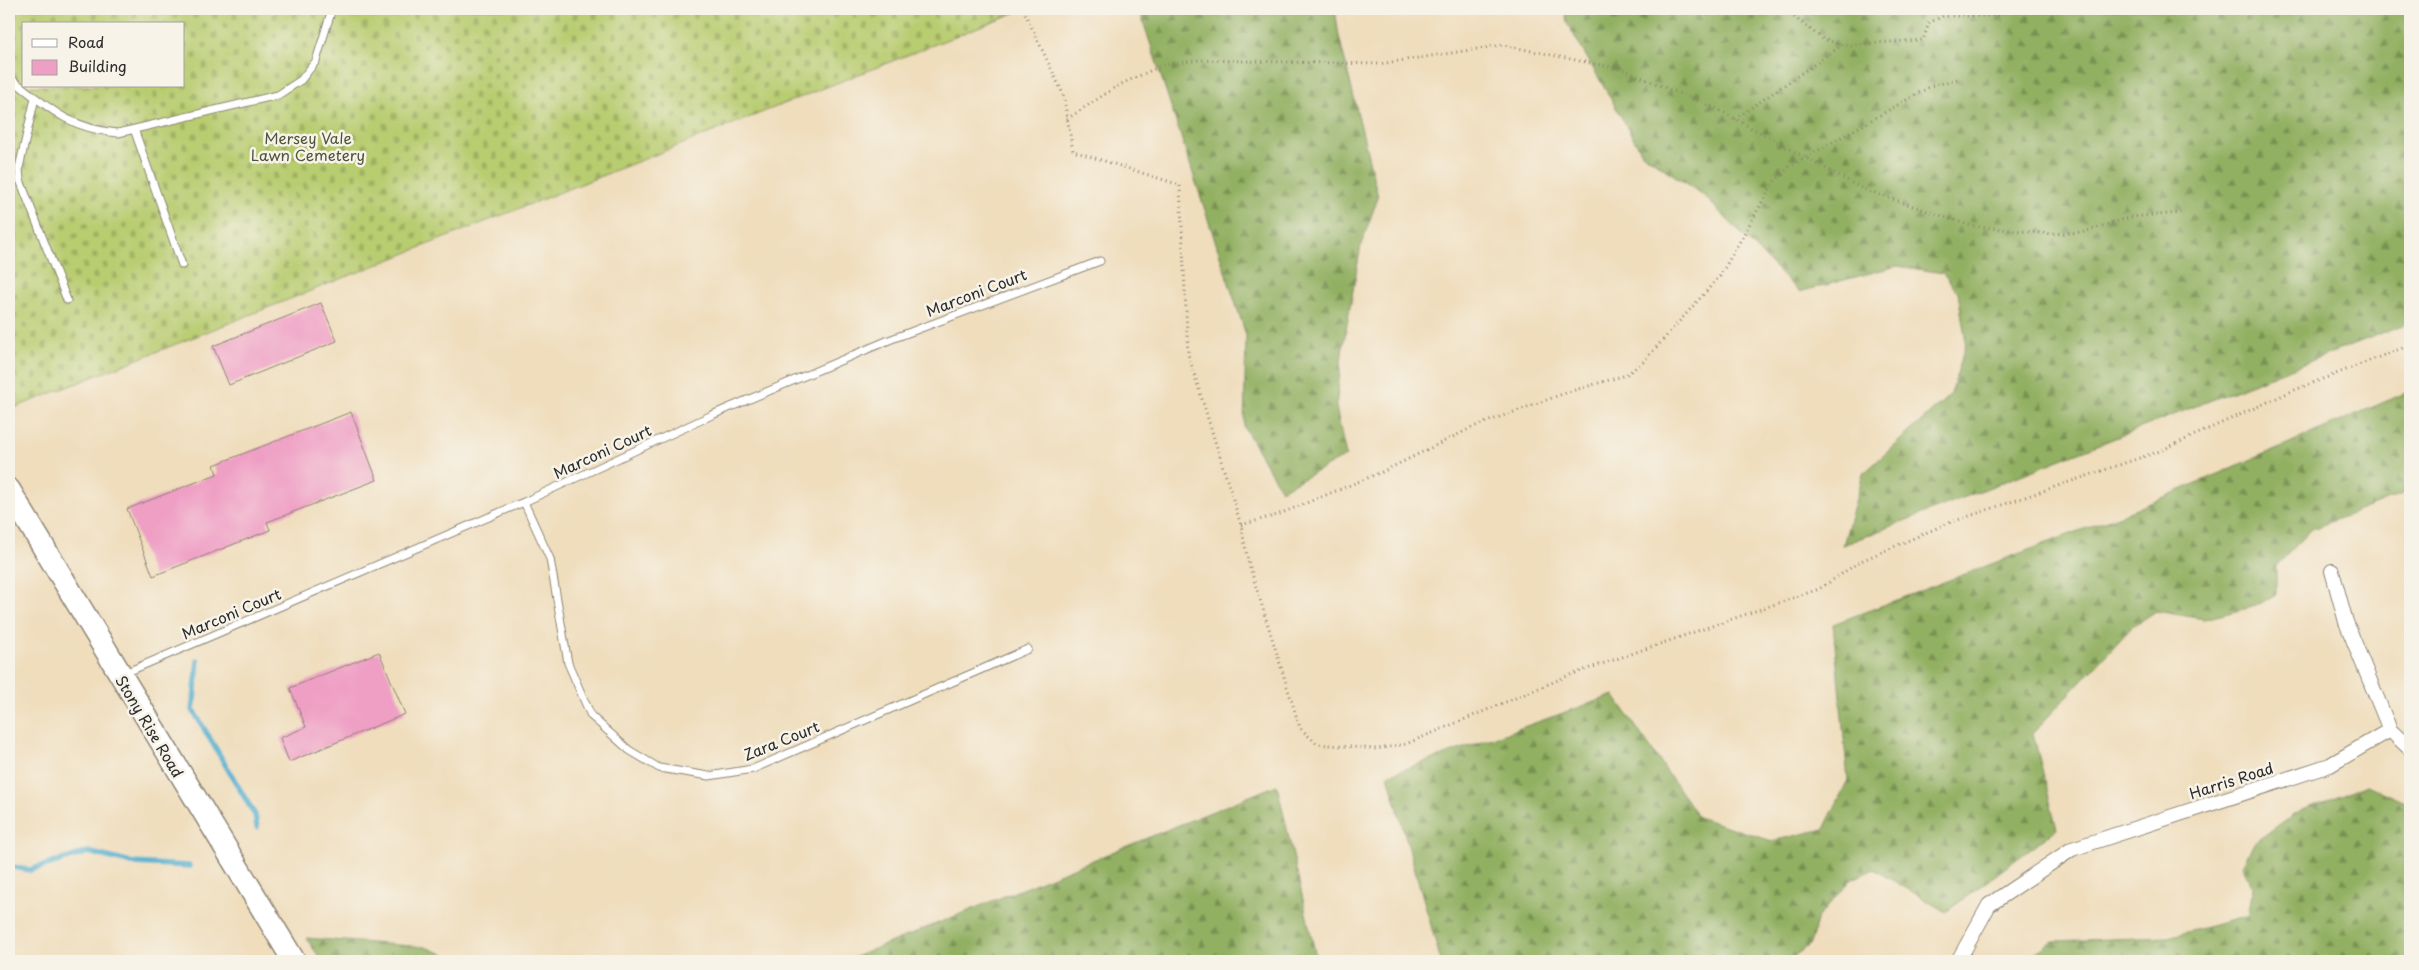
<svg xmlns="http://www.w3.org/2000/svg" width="2419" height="970" font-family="'Playpen Sans',sans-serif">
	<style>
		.forest { fill: url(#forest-firs); stroke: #5e6e46 }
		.cemetery { fill: url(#cemetery-stones); stroke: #727c4e; fill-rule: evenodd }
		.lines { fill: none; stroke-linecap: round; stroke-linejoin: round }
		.stream { stroke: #51adcf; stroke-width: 5.5 }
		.building { fill: #ef9ec4 }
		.service-casing { stroke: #8d8474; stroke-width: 9 }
		.minor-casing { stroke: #8d8474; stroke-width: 16 }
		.primary-casing { stroke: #8d8474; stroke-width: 25 }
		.path { stroke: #8d8474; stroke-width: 3; stroke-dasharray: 1 4; stroke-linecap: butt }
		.service { stroke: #fff; stroke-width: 7 }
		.minor { stroke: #fff; stroke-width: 14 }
		.primary { stroke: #fff; stroke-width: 22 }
		.labels { text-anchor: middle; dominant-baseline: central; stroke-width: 5; stroke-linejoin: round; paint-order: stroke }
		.park-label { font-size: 15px; fill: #4e533c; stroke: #f7f3e8 }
		.street-label { font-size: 15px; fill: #2b2b2b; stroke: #f7f3e8 }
	</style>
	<defs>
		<pattern id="forest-firs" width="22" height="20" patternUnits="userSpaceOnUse" patternTransform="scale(1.25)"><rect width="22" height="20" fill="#92b062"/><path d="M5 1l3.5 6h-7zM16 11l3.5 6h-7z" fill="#778f51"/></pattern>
		<pattern id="cemetery-stones" width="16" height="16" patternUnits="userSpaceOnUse" patternTransform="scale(1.25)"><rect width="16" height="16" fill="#b8cc70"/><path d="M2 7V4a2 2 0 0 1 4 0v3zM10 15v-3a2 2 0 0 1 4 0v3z" fill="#9eaf61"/></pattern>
	</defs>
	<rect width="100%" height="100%" fill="#f7f3e8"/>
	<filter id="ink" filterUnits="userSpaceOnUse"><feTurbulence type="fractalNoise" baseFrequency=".02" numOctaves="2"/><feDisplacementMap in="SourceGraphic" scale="10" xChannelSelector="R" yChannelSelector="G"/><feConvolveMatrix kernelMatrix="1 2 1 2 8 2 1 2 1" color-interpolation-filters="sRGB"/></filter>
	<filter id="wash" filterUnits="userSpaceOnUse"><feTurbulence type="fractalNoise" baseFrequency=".0096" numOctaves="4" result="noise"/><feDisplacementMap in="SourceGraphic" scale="20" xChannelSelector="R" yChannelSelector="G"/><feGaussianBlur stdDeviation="1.12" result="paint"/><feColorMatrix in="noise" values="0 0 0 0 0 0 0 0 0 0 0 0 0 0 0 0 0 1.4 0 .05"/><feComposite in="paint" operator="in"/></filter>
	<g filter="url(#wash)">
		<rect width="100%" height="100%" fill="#efddbc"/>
		<path class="forest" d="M1139,9H1335L1339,36L1378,197L1361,245L1342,353L1336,407L1346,456L1281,490L1244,427L1246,335Z
			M1565,9H2410V322L1843,545L1863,474L1951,394L1966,343L1958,293L1943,273L1897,266L1799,292L1704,196L1642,153L1567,23Z
			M2410,391V491L2312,529L2276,566V594L2256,606L2204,619L2156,611L2132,627L2033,733L2057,829L1946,912L1874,869L1851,880L1818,917L1810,944L1788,961H1441L1388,775L1614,695L1698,817L1772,841L1824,829L1848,780L1833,624L2134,510Z
			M1277,785L1317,961H845Z
			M2367,785L2410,804V961H2022L2053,941L2168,937L2248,916L2253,888L2242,865L2254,843L2295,813Z
			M306,938L425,947L462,961H322Z"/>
		<path class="cemetery" d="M9,9H1019V11L9,410ZM24,24H184V86H24Z"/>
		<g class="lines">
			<path class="stream" d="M198,660L193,710L255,815L257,827
				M9,866L30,870L88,852L132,863L189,866"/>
		</g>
		<g id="blocks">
			<path class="building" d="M321,303L337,341L229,385L213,346Z
				M351,412L377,480L267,522L270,530L153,576L127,509L217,474L214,465Z
				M379,652L405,714L289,762L280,738L306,727L290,688Z"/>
		</g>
	</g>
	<g filter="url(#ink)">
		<use href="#blocks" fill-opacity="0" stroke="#8d8474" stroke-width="1"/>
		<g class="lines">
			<g class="service-casing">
				<path id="service" d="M9,77C48,107 67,128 118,133L278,95L301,80L316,61L332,9
					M35,98L19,168L20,180L67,300
					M134,129L182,265
					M524,502L550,559L568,663L591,716L629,750L659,768L709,776L753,769L1028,649
					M125,673L524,502L712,415L889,340L1100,261"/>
			</g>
			<g class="minor-casing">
				<path id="minor" d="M2390,730L2410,749
					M1958,961L1989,905L2072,849L2330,765L2390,730L2346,622L2332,571"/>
			</g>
			<g class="primary-casing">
				<path id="primary" d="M9,490L294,961"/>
			</g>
			<path class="path" d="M1023,9L1063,94L1073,151L1180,185L1188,354L1241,525L1248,561L1300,728L1317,744L1377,749L1406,744L1570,675L1819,589L1861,561L1946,524L2160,451L2292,391L2410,345
				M1788,9L1794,17L1823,39L1842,45L1923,40L1929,23L1943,16H1994L2027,9
				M1067,119L1119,85L1163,65L1199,60L1379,64L1503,45L1624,70L1719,110L1863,189L1971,226L2052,234L2084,232L2130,217L2181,213
				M1735,119L1841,46
				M1241,525L1277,515L1382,472L1473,427L1568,392L1626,375L1643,362L1720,276L1773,183L1789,167L1931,86L1958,79"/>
			<use href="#service" class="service"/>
			<use href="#minor" class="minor"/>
			<use href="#primary" class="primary"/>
		</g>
	</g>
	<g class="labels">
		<g class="park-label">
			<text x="308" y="137">Mersey Vale<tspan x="308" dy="17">Lawn Cemetery</tspan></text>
		</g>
		<g class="street-label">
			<text transform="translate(976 292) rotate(-21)">Marconi Court</text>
			<text transform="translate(602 451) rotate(-25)">Marconi Court</text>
			<text transform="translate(231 613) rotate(-23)">Marconi Court</text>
			<text transform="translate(150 726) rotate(59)">Stony Rise Road</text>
			<text transform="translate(781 740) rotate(-22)">Zara Court</text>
			<text transform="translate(2231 780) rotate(-18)">Harris Road</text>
		</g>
	</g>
	<rect width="2419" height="970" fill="none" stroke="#f7f3e8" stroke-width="30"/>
	<rect x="22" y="22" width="162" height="65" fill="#f7f3e8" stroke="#a5a39c"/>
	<rect x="32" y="39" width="25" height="8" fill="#ffffff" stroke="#a5a39c"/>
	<text x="68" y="48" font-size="15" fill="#2b2b2b">Road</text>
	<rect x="32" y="60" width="25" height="15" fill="#ef9ec4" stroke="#a5a39c"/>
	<text x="68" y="72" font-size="15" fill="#2b2b2b">Building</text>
</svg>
